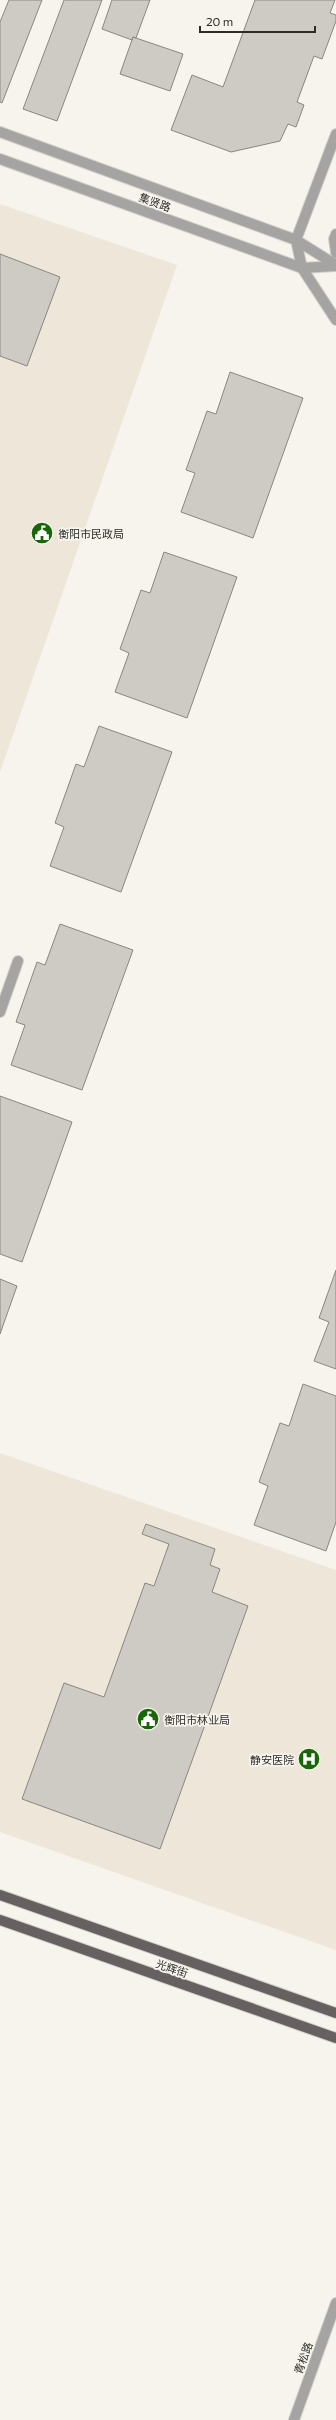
<svg xmlns="http://www.w3.org/2000/svg" width="336" height="2420" font-family="Commissioner,'Noto Sans SC',sans-serif">
	<style>
		.built { fill: #ede6d9 }
		.building { fill: #cecbc5; stroke: #8a8681 }
		.lines { fill: none; stroke-linecap: round; stroke-linejoin: round }
		.minor-casing { stroke: #d3d0ca; stroke-width: 12 }
		.major-casing { stroke: #d3d0ca; stroke-width: 12 }
		.minor { stroke: #a6a3a3; stroke-width: 10 }
		.major { stroke: #666061; stroke-width: 10 }
		.labels { text-anchor: middle; dominant-baseline: central; stroke-width: 3.5; stroke-linejoin: round; paint-order: stroke }
		.street-label { font-size: 11px; fill: #2d2c29; stroke: #f7f4ed }
		.poi-label { font-size: 11px; fill: #2d2c29; stroke: #f7f4ed; text-anchor: start }
	</style>
	<rect width="100%" height="100%" fill="#f7f4ed"/>
	<path class="built" d="M0,204L177,265L0,772Z
		M0,1453L336,1570V1950L0,1832Z"/>
	<path class="building" d="M9,0H42L2,103L0,102V22Z
		M64,0H102L57,121L23,109Z
		M112,0H150L136,38L133,37L132,40L102,29Z
		M255,0H335L330,13L336,15V21L322,59L314,56L297,102L304,105L296,127L288,124L280,141L231,152L171,130L192,75L223,87Z
		M133,37L183,54L170,91L120,74Z
		M0,254L60,277L27,366L0,356Z
		M230,372L303,398L253,538L181,512L195,473L186,470L207,411L216,414Z
		M164,552L237,577L187,718L115,692L129,653L120,649L141,590L150,593Z
		M99,726L172,752L121,892L50,866L64,827L55,823L76,764L84,767Z
		M60,924L133,950L82,1090L11,1065L25,1025L16,1022L37,962L45,965Z
		M0,1096L72,1122L22,1262L0,1254Z
		M336,1270V1369L314,1361L329,1322L319,1318Z
		M0,1279L17,1286L0,1334Z
		M303,1384L336,1396V1522L326,1551L254,1525L268,1486L259,1482L280,1423L289,1426Z
		M146,1524L215,1549L210,1565L220,1569L212,1592L248,1606L160,1849L22,1799L64,1683L104,1697L145,1583L154,1586L169,1544L142,1534Z"/>
	<g class="lines">
		<g class="minor-casing">
			<path id="minor" d="M0,132L296,240L336,265
				M336,134L296,240L302,268L336,320
				M0,159L302,268L336,266
				M336,234L334,239L336,253
				M0,1012L18,961
				M294,2420L336,2303"/>
		</g>
		<g class="major-casing">
			<path id="major" d="M0,1895L336,2013
				M0,1920L336,2038"/>
		</g>
		<use href="#minor" class="minor"/>
		<use href="#major" class="major"/>
	</g>
	<defs>
		<g id="civic-disc" transform="scale(1.15)"><circle r="9.5" fill="#186706" stroke="#f7f4ed"/><path d="M-.6-6.5H3V-4.5H.6V-3L4-1V1h2V6H-6V1h2V-1L-.6-3ZM-1.2 2.5V6h2.4V2.5Z" fill="#fff"/></g>
		<g id="hospital-disc" transform="scale(1.15)"><circle r="9.5" fill="#186706" stroke="#f7f4ed"/><path d="M-5-5h3v3.5h4V-5h3V5h-3V1.5h-4V5h-3Z" fill="#fff"/></g>
	</defs>
	<g fill-rule="evenodd">
		<use href="#civic-disc" x="42" y="533"/>
		<use href="#civic-disc" x="148" y="1719"/>
		<use href="#hospital-disc" x="309" y="1759"/>
	</g>
	<g class="labels">
		<g class="street-label">
			<text transform="translate(155 202) rotate(20)">集贤路</text>
			<text transform="translate(172 1968) rotate(19)">光辉街</text>
			<text transform="translate(303 2358) rotate(-70)">青松路</text>
		</g>
		<g class="poi-label">
			<text x="58" y="533">衡阳市民政局</text>
			<text x="164" y="1719">衡阳市林业局</text>
			<text x="294" y="1759" text-anchor="end">静安医院</text>
		</g>
	</g>
	<path d="M200 26v6h115v-6" fill="none" stroke="#2d2c29" stroke-width="2"/>
	<text x="206" y="26" font-size="12" fill="#2d2c29" stroke="#f7f4ed" stroke-width="3" paint-order="stroke">20 m</text>
</svg>
